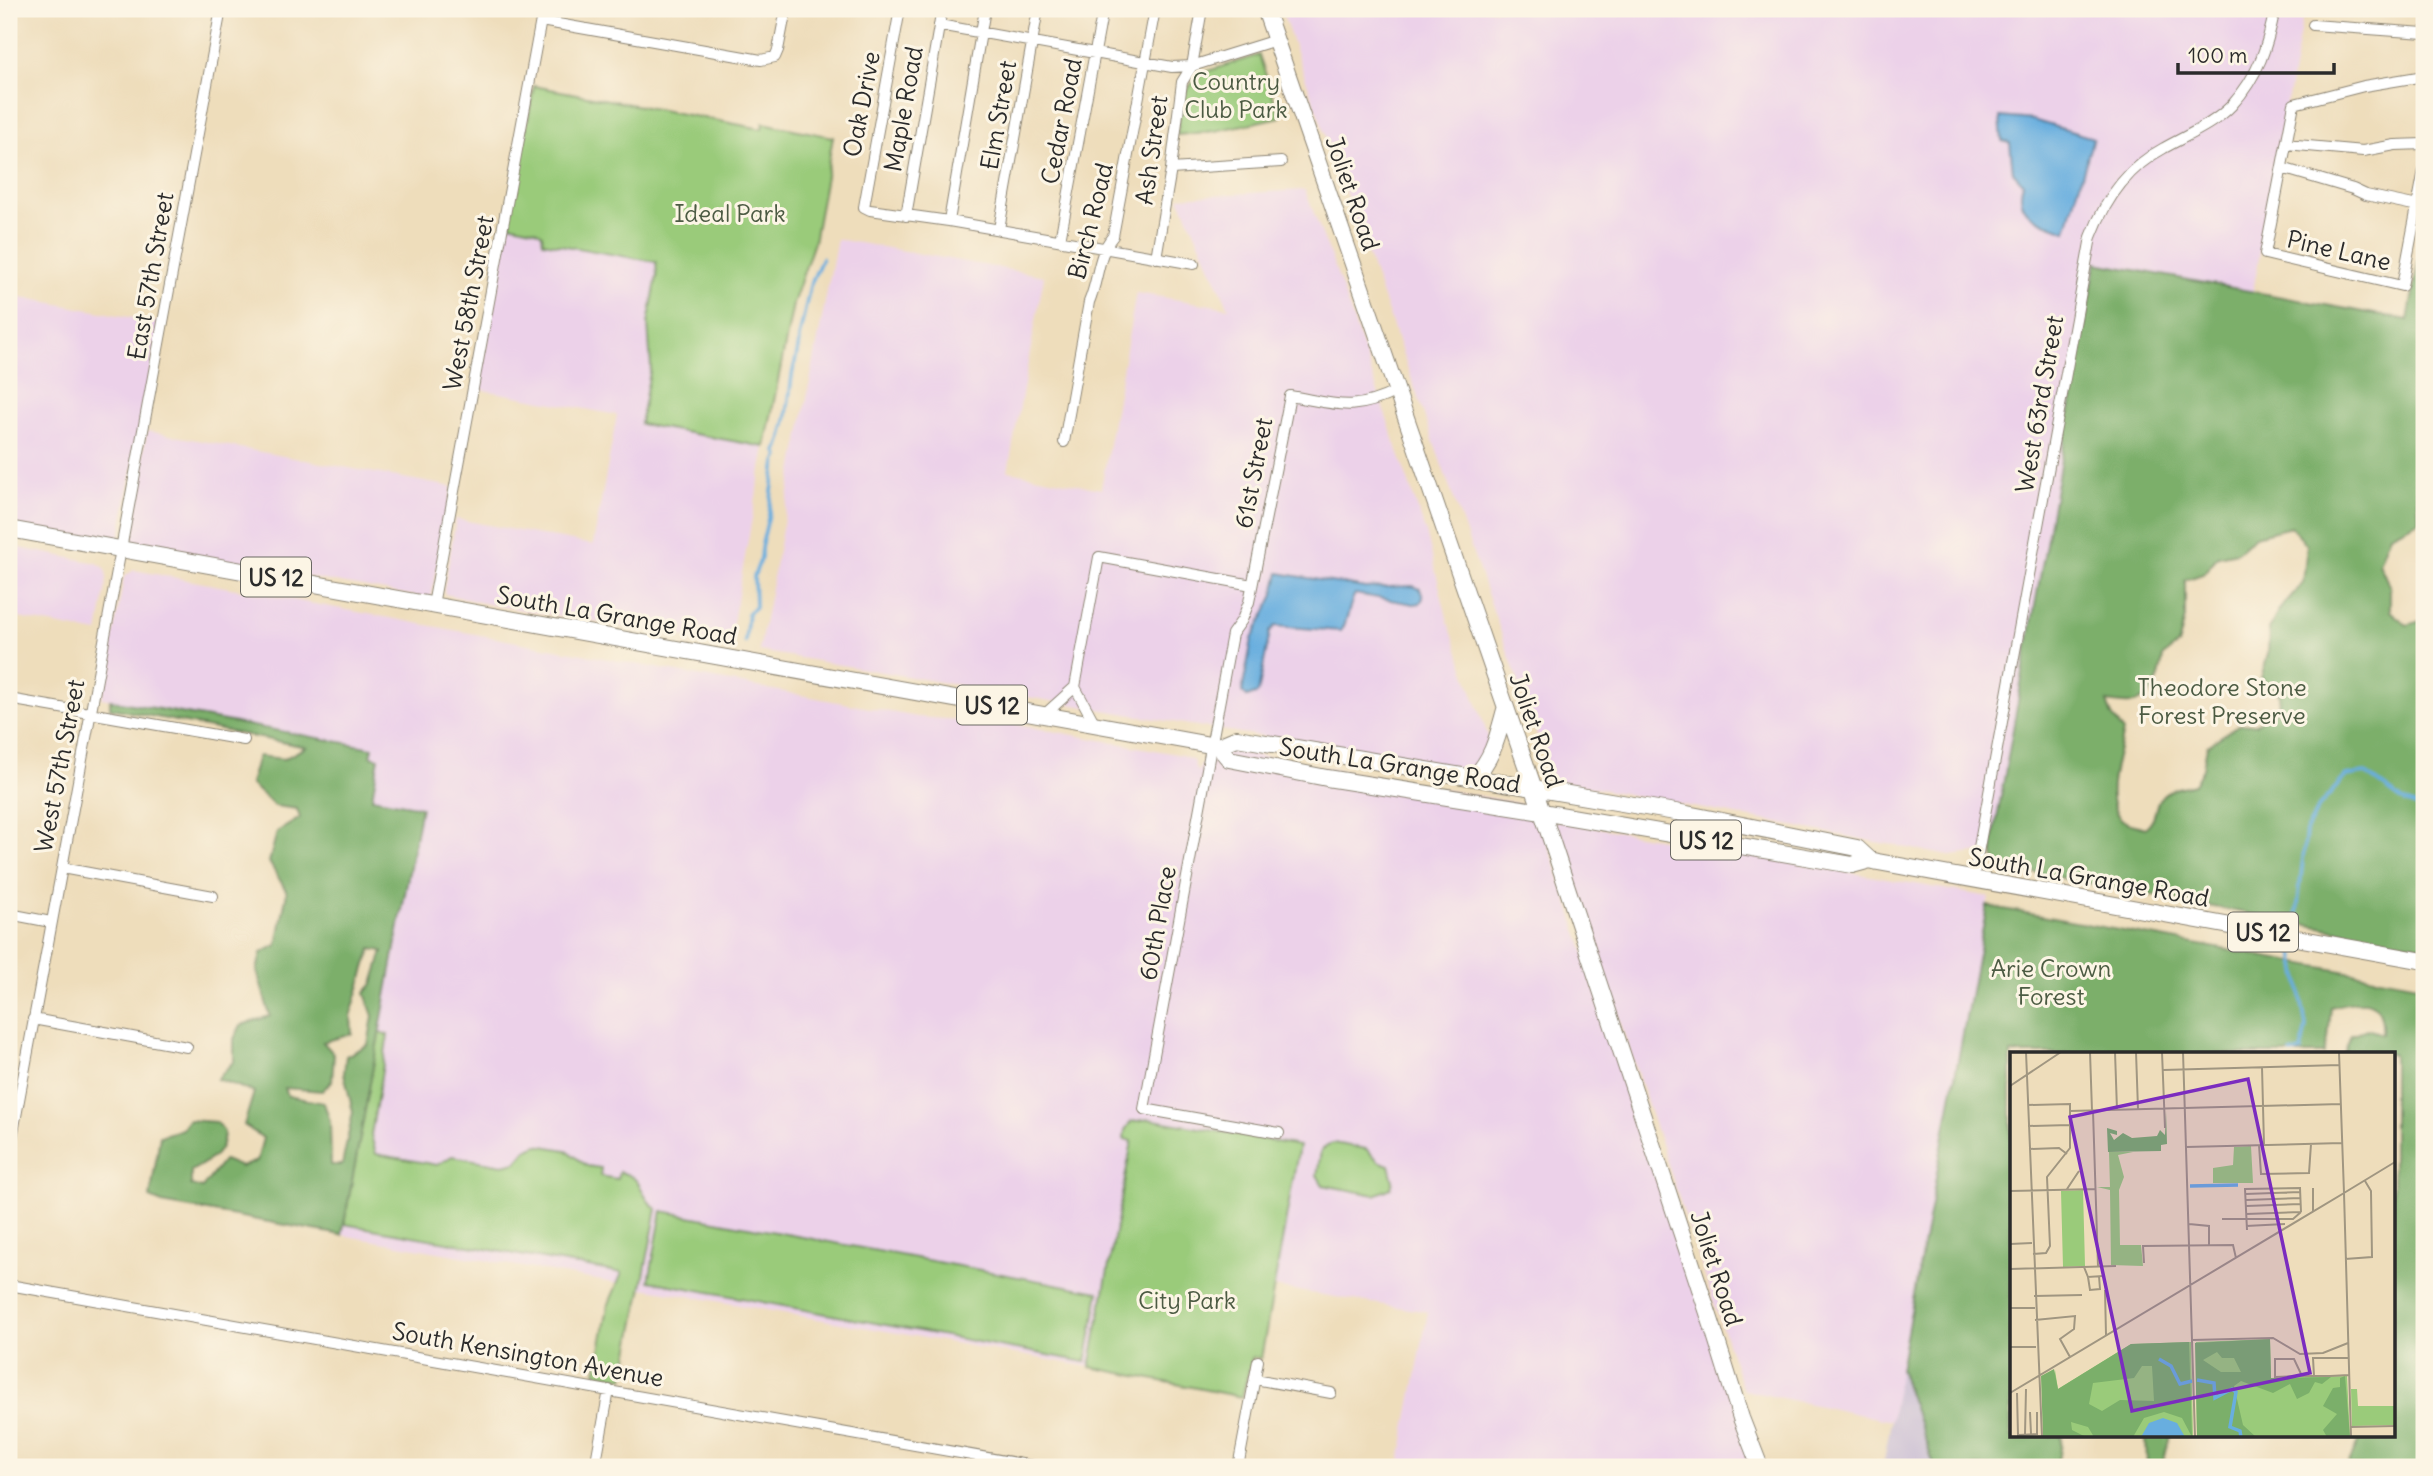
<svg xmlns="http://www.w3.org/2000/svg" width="2433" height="1476" font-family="Delius,sans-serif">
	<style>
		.built { fill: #ecd1e9 }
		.industrial { fill: #cbbfd4 }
		.green { fill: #9acb7a; stroke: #627b52; stroke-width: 2 }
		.forest { fill: #7baf6a; stroke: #536d4a; stroke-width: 2; fill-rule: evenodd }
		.water { fill: #68aedf; stroke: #4a6c85; stroke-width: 2 }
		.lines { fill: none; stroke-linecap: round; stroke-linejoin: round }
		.stream { stroke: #68aedf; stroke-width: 3.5 }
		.street-casing { stroke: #8c8473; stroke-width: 12 }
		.primary-casing { stroke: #8c8473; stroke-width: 18 }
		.street { stroke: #fff; stroke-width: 10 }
		.primary { stroke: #fff; stroke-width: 16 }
		.labels { text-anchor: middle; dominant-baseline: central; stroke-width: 6; stroke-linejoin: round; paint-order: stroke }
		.shield { fill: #fcf5e5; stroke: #6a6863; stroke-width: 2 }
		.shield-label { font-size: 23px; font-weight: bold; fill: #2b2b2b }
		.park-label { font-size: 24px; fill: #4c5b43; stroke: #fcf5e5 }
		.street-label { font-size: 24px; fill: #2b2b2b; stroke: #fcf5e5 }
		.inset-river { fill: none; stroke: #68aedf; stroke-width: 3.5 }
		.inset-road { fill: none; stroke: #a09681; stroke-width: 2 }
		.view { fill: #7b2cbf; fill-opacity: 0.15; stroke: #7b2cbf; stroke-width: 3.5 }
		.inset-edge { fill: none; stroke: #2b2b2b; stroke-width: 3.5 }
	</style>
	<rect width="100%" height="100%" fill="#fcf5e5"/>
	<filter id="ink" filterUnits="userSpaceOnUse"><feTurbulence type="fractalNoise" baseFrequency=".0143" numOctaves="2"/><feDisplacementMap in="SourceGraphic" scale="14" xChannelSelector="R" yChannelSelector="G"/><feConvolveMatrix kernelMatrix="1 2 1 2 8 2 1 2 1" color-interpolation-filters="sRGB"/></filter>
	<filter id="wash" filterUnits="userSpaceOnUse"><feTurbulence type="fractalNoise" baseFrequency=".00686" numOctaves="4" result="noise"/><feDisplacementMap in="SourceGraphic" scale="28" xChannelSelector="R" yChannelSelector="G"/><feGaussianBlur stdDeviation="1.57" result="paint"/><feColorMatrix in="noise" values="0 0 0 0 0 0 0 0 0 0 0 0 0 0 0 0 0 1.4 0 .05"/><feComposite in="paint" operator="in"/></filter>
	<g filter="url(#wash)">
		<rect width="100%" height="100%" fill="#edb"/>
		<path class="built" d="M1281,9H2304L2253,291L2096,263L1991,851L1950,856L1553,780Z
			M1305,190L1337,273L1427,536L1448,622L1489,739L1485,757L1475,767L1458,768L1191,725L759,651L837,239L1044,276L1008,471L1101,489L1136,293L1229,308L1179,197Z
			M509,224L536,230L542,233L544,242L656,262L657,276L648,324L651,367L640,424L765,447L729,644L487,604L445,594L444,590L456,519L593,545L617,415L478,389Z
			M15,296L160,323L118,546L9,524V326Z
			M147,431L452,487L431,599L127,545Z
			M9,546L97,563L105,568L107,579L98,633L9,616Z
			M134,570L917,717L1014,724L1181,755L1193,760L1197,772L1212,747L1536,807L1757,1467H1399L1428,1312L1274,1287L1299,1146L1147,1120H1135L1124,1139L1132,1141L1090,1367L342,1235L393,953L372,798L379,759L371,756L372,748L102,698L124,577Z
			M1553,820L1989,897L1891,1421L1743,1390Z"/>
		<path class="industrial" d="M1900,1369L1935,1467H1883Z"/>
		<path class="green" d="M1259,55L1280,117L1215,131L1177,135L1183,94L1201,73Z
			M534,86L762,129L763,123L833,137L814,242L793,304L765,447L640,424L651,367L648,324L657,276L656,262L543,242L542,234L536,230L509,224Z
			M379,1033L388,1035L371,1135L376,1154L437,1165L452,1156L503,1165L516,1162L526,1150L537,1145L566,1150L587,1166L601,1168L600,1176L617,1179L619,1172C646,1177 638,1197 657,1209L624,1378L596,1373L608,1306L622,1273L344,1224Z
			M1149,1119L1299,1146L1261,1359L1252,1358L1242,1397L1090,1367L1132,1141L1124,1139L1125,1130L1131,1122Z
			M1333,1143L1366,1149L1380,1162L1389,1165L1393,1181L1391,1188L1375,1195L1323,1185L1317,1175L1321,1151L1327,1145Z
			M662,1211L1099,1292L1086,1362L649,1281Z"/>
		<path class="forest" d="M2424,232V462L2417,474L2419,521L2390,535L2379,563L2390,587V611L2407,625L2424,620V947L1999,866L1993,857V841L2096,263L2408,320ZM2291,527L2307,545L2303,583L2278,611L2269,630L2268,654L2261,678L2280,694L2277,710L2255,724L2238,725L2207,746L2203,768L2194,784C2184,787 2168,788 2161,797C2153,808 2158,817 2145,828C2139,826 2129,824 2124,821C2099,804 2119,755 2123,731L2112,716L2107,702C2114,703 2122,705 2130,704C2154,700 2161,678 2163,656L2178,645L2185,618V580L2203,574L2218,556L2237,552L2255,536Z
			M110,700L373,748L371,756L379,758L372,798L421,807L342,1235L162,1203L150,1198L160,1136L182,1129L188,1120L216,1122L224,1132C223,1156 209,1160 191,1171V1185L202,1188L224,1160L241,1167L257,1161L263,1138L244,1125L254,1092L217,1079L234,1061V1039L241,1025L270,1016L257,971L261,953L277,945L287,892L269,862L277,832L300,818L297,809L275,806L250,784L258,756L284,759L306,747L110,708ZM371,949L383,951L373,984L365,993L373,1016L368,1045L346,1056L344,1073L353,1112L342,1165H331L330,1121L324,1103L288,1096L285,1088L322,1091L332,1081L334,1054L323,1042L352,1034L351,1014Z
			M1987,906L2424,986V1467H2347L2361,1436H2393V1054H2344L2351,1035L2367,1029L2382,1034C2385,995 2360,999 2331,1007L2328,1039L2324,1054H2011V1436H2062L2057,1467H1935L1900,1369Z
			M2146,1436H2170L2162,1467H2147Z"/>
		<path class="water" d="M2000,117L2033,120L2093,138L2066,231C2041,222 2013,215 2023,183L2013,172L2010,143L2002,141Z
			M1279,573L1365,588L1413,586L1420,589L1423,598L1420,603L1414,604L1355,594C1348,606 1349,620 1341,631L1275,626L1270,632L1258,693L1247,697L1242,692L1252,639L1273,597Z"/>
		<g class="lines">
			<path class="stream" d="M745,642L748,613L755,607L754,576L761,558V548L769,514L776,462L779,456L777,452C787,427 788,405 792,376C794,363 799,352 799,338L810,286L822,258
				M2296,922L2306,831L2320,805L2346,776L2365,773L2405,802L2424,809
				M2291,1054L2301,1051L2306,1027L2294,952"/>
		</g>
	</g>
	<g filter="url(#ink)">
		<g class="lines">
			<g class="street-casing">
				<path id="street" d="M900,9L864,207L870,210L949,221L1194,264
					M541,21L761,60L775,57L778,50L786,9
					M939,25L1172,67L1192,66L1276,40
					M2313,25L2424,33
					M2424,76L2364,86L2294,104L2265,254L2402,286L2424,170
					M2286,144L2363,151L2395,145L2424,144
					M2282,168L2353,189L2366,195L2418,206
					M1171,169L1281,162
					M906,216L942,9
					M949,221L985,9
					M999,229L1038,9
					M1060,240L1103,9
					M1156,258L1171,169L1182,82L1192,66L1202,9
					M1064,442L1089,302C1099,279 1097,255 1113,236L1155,9
					M433,605L543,9
					M9,699L244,740
					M1044,715L1075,687
					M1095,724L1075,687L1099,557L1252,585
					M62,868L213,896
					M1973,880L2091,237C2105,200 2128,167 2164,148C2187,135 2213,125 2232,105C2259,75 2267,47 2275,9
					M9,914L51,922
					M33,1019L187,1047
					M1279,1133L1144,1109L1232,634L1242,620L1249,602L1290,396C1336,404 1353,413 1397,391
					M9,1154L221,9
					M9,1285L1039,1467
					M1255,1379L1331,1393
					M595,1467L609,1390
					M1238,1467L1258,1361"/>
			</g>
			<g class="primary-casing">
				<path id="primary" d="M1265,9L1542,812L1712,1325L1741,1418L1760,1467
					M9,529L1210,745L1218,746L1237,738L1687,814L1857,848L1870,860L1878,862L2424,961
					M1218,746L1229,759L1327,778L1542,812L1852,865L1870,860
					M1474,777C1493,759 1498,735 1505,710"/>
			</g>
			<use href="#street" class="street"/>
			<use href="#primary" class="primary"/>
		</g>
	</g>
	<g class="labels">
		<g class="shield">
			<rect x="241" y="557.5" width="70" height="39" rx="5"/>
			<rect x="957" y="685.5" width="70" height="39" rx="5"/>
			<rect x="1671" y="820.5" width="70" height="39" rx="5"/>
			<rect x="2228" y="912.5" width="70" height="39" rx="5"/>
		</g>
		<g class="shield-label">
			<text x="276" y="577">US 12</text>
			<text x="992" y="705">US 12</text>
			<text x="1706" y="840">US 12</text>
			<text x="2263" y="932">US 12</text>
		</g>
		<g class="park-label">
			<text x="1236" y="81">Country<tspan x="1236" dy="28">Club Park</tspan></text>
			<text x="730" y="213">Ideal Park</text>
			<text x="2222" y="687">Theodore Stone<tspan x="2222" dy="28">Forest Preserve</tspan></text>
			<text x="2051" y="968">Arie Crown<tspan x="2051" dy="28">Forest</tspan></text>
			<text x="1187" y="1300">City Park</text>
		</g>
		<g class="street-label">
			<text transform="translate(861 104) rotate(-79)">Oak Drive</text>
			<text transform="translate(903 109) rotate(-80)">Maple Road</text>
			<text transform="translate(998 115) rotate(-80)">Elm Street</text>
			<text transform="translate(1061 121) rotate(-79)">Cedar Road</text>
			<text transform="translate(1151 150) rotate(-82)">Ash Street</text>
			<text transform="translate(1353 193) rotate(71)">Joliet Road</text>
			<text transform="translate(1090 221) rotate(-76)">Birch Road</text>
			<text transform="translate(2339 250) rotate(13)">Pine Lane</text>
			<text transform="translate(150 276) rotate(-80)">East 57th Street</text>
			<text transform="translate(468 303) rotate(-79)">West 58th Street</text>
			<text transform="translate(2039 404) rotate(-80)">West 63rd Street</text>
			<text transform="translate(1253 473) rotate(-79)">61st Street</text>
			<text transform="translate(617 615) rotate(10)">South La Grange Road</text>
			<text transform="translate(1537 730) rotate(71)">Joliet Road</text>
			<text transform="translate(1400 765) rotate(9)">South La Grange Road</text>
			<text transform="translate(59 766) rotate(-79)">West 57th Street</text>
			<text transform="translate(2089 877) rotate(10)">South La Grange Road</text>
			<text transform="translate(1157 923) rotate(-80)">60th Place</text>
			<text transform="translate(1717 1268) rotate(72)">Joliet Road</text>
			<text transform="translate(528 1354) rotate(10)">South Kensington Avenue</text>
		</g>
	</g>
	<g transform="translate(2010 1052)">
		<rect width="385" height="385" fill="#edb"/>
		<path d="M241,94L243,131H203V116L223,113L224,95ZM99,100H123L108,103L114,125L109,138L110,193H131L133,214L101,213L100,138L87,135H100ZM73,138L75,214L53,215L51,139ZM260,287L261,326L337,324L340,385H187L186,290ZM181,290L183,385H33L45,318L48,337L121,292ZM341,337H347L348,354H385V373L342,374Z" fill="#9acb7a"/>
		<path d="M156,59L157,92L151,93V99L98,100L97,76L107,79V83L100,81L104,88L113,81L122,86L147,84L150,78L155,83ZM260,287L261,326L321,325L312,332L305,330L299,341L287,347L280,332L263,341L231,329L224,334L233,373L246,385H187L185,291ZM207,300L212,306H224L231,320H211L193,308ZM179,290L182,385L172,366L154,360L134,366L123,385H84L78,375L61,370L62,378L76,385H33L31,324L44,317L48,337L121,292ZM132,314H142L144,349L110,348L92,359L79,352L83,331L124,326ZM335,324L340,385H317L313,378L327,362L313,354L323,336L330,335V326Z" fill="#7baf6a" fill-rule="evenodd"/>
		<path d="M153,366L167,371L175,385H131L139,371Z" fill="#68aedf"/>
		<path class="inset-river" d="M180,134L228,133M149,307L161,314L170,332L182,329M187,328L204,331L205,346L222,337L226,340L220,375L230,379L231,385"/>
		<path class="inset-road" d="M16,0L32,385M80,0L82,59M105,0L107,58M126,0L128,57M152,0L155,76M173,0L185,385M252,15L254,93M153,18L330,13M0,34L51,0M18,53L60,52V96L37,125L40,194L36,201L23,202M60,59L331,52M83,59L88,215M18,74L60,73M249,93L251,122L299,121L301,92M176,95L332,91M19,97L49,96L57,102M303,136V159M57,137L69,119M0,139L86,137M235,142L291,140M236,148L291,146M236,154L291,152M236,162L291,160M212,167H283L291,160M179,172L199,174V194M236,174L275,172M237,178L235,137L290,136L291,160M0,192L22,191M335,207L362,205L361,139L355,129M134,211L133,194L223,193L226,206M74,215L78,225L93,224M0,217L106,214M78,225L80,238L90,237L89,224M95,238L96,283M24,244L72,243M0,256H25M25,268L65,264L64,277L50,287L60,305M182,288L263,286L290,302L313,301L338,291M0,295H26M292,324L284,307H265V325L292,324H320L339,323M304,324L303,306H338M0,341L334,141L329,0M7,341L8,383L27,382V360M20,360L21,382M341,375L385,374M15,382L16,337M341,385L334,141L385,110"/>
		<path class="view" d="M238,27L300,321L122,359L60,65Z"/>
		<rect width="385" height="385" class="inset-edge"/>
	</g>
	<rect width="2433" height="1476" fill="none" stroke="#fcf5e5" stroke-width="35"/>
	<path d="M2178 63v10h156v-10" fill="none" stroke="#2b2b2b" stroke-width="3.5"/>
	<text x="2188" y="63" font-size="21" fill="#2b2b2b" stroke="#fcf5e5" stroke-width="5" paint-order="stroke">100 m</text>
</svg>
